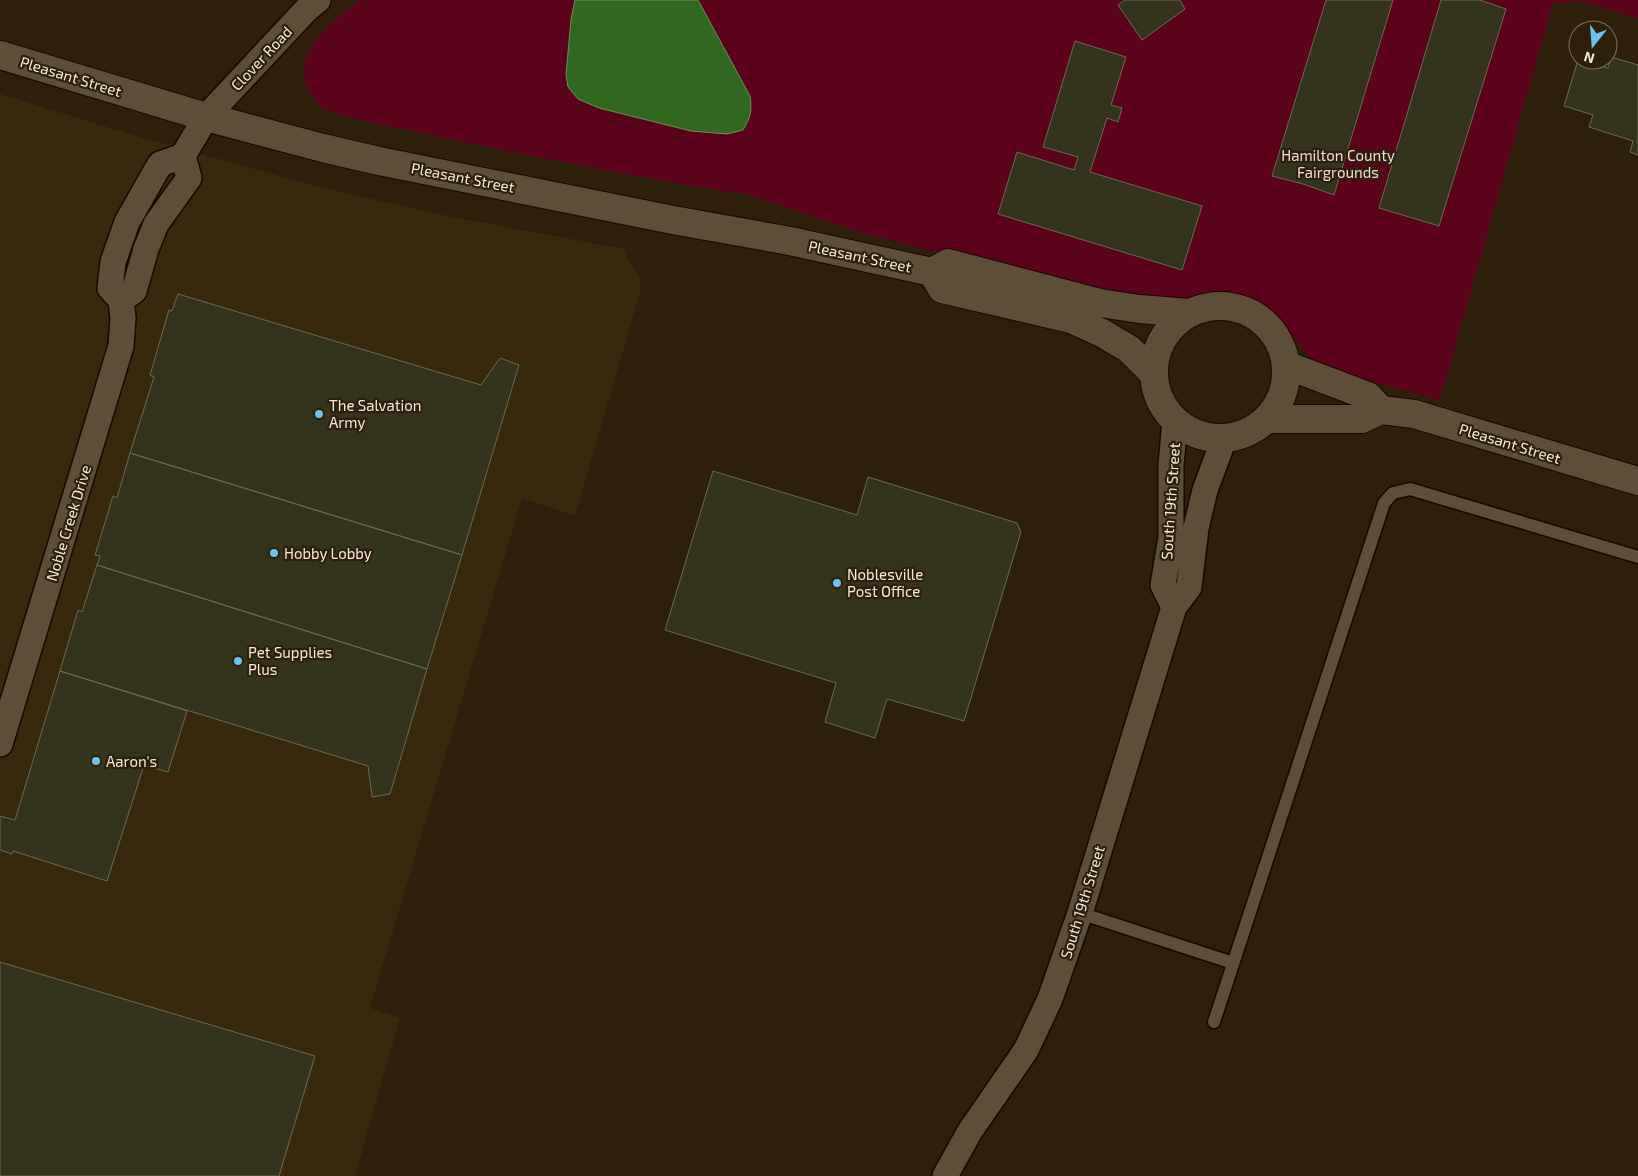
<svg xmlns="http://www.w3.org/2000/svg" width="1638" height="1176" font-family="'Exo 2',sans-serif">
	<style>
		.built { fill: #39280b }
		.green { fill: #5a031a }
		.water { fill: #306820; stroke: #6a8f59 }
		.building { fill: #34341c; stroke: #6b6b51 }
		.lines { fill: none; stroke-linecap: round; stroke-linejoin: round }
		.service-casing { stroke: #150900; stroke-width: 15 }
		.minor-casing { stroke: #150900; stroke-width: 28 }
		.tertiary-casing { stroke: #150900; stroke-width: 30 }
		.service { stroke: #5e4e38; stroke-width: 12 }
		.minor { stroke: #5e4e38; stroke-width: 25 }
		.tertiary { stroke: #5e4e38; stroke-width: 28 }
		.poi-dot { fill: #6ac3f1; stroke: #2d1f0a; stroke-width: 2 }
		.labels { text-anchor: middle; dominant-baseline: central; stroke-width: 4.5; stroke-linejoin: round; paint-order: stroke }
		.street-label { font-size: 15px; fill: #f3eadd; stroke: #2d1f0a }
		.park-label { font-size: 15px; fill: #f3d8da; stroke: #2d1f0a }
		.poi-label { font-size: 15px; fill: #f3eadd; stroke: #2d1f0a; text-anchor: start }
	</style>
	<rect width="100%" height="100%" fill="#2d1f0a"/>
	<path class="built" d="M0,94L133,135L319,187L443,215L625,249L628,261L639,276L641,289L575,516L522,498L370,1008L400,1018L355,1176H0Z"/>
	<path class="green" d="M360,0H1638V18L1578,1L1553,3L1440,400L1316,366L1292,336L1252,304L1217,295L1181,300H1120L859,232L749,195L673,183L491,148L338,115L319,106L307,88L303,65L311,47L329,25Z"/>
	<path class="water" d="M575,0H698L750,96C752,111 751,117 743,130L727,134L691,131L599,108L578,99L568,87L566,75L571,19Z"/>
	<path class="building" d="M1125,0H1180L1185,9L1142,40L1118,5Z
		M1326,0H1393L1334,195L1303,184L1272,176Z
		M1441,0H1480L1506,9L1439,226L1379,208Z
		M1075,41L1126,57L1111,105L1122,108L1118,122L1107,118L1090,172L1202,206L1182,270L998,214L1017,152L1074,170L1078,157L1043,147Z
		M1611,57L1638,65V155L1630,152L1633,141L1589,127L1593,115L1564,106L1578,60L1608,68Z
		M178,294L481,385L500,358L519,365L462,555L130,453L154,377L150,375L169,310L172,311Z
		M130,453L462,555L427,669L97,565L100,556L95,555L113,496L117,498Z
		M713,471L857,515L868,477L1017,523L1021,532L964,721L887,699L875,738L825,722L836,683L665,630Z
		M97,565L427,669L390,794L372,797L368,766L60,671L78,610L82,612Z
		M60,671L187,711L168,772L144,765L107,881L13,851L12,854L0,850V816L15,820Z
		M0,962L315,1056L279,1176H0Z"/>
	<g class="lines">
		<g class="service-casing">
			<path id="service" d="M1080,913L1233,963
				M1214,1022L1384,503L1393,493L1410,489L1638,557"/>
		</g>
		<g class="minor-casing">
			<path id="minor" d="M183,156L189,178L156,224L146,249L134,291L121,300L110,288L113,262L127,222L160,164L183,156L206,117L307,9L318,0
				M1174,607L1163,585L1171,537V465L1175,422
				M0,744L121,346L123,318L121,300
				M945,1176L970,1131L1026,1050L1050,999L1080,913L1174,607L1189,587L1196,528L1205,490L1224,439"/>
		</g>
		<g class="tertiary-casing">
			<path id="tertiary" d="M0,55L206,117L323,148L379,161L673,220L790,241L932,272L948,263L1100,303L1139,309L1190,313
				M932,272L942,289L1071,319L1102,333L1129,349L1154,374
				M1154 372a66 66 0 1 1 132 0a66 66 0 1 1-132 0Z
				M1286,365L1368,396L1381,410
				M1267,419H1362L1381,410L1414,414L1638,481"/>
		</g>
		<use href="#service" class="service"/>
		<use href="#minor" class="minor"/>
		<use href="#tertiary" class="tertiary"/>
	</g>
	<g class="poi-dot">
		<circle cx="319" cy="414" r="5"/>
		<circle cx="274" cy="553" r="5"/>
		<circle cx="837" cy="583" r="5"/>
		<circle cx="238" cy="661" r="5"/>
		<circle cx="96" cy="761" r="5"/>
	</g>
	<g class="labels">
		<g class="street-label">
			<text transform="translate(261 58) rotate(-47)">Clover Road</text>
			<text transform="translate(71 76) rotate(17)">Pleasant Street</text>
			<text transform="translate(463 177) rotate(11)">Pleasant Street</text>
			<text transform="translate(860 256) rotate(12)">Pleasant Street</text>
			<text transform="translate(1510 443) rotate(17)">Pleasant Street</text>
			<text transform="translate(1170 501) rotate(-86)">South 19th Street</text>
			<text transform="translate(68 523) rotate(-73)">Noble Creek Drive</text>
			<text transform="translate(1082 902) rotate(-73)">South 19th Street</text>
		</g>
		<g class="park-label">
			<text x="1338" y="155">Hamilton County<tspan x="1338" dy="17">Fairgrounds</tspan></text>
		</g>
		<g class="poi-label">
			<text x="329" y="405">The Salvation<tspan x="329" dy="17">Army</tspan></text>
			<text x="284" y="553">Hobby Lobby</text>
			<text x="847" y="574">Noblesville<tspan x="847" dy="17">Post Office</tspan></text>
			<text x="248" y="652">Pet Supplies<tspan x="248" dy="17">Plus</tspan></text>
			<text x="106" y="761">Aaron's</text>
		</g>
	</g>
	<g transform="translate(1593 45) rotate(197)"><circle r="24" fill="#2d1f0a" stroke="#7c705e"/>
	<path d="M0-4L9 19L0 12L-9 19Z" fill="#6ac3f1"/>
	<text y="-8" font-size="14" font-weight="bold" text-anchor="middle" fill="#f3eadd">N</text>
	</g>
</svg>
